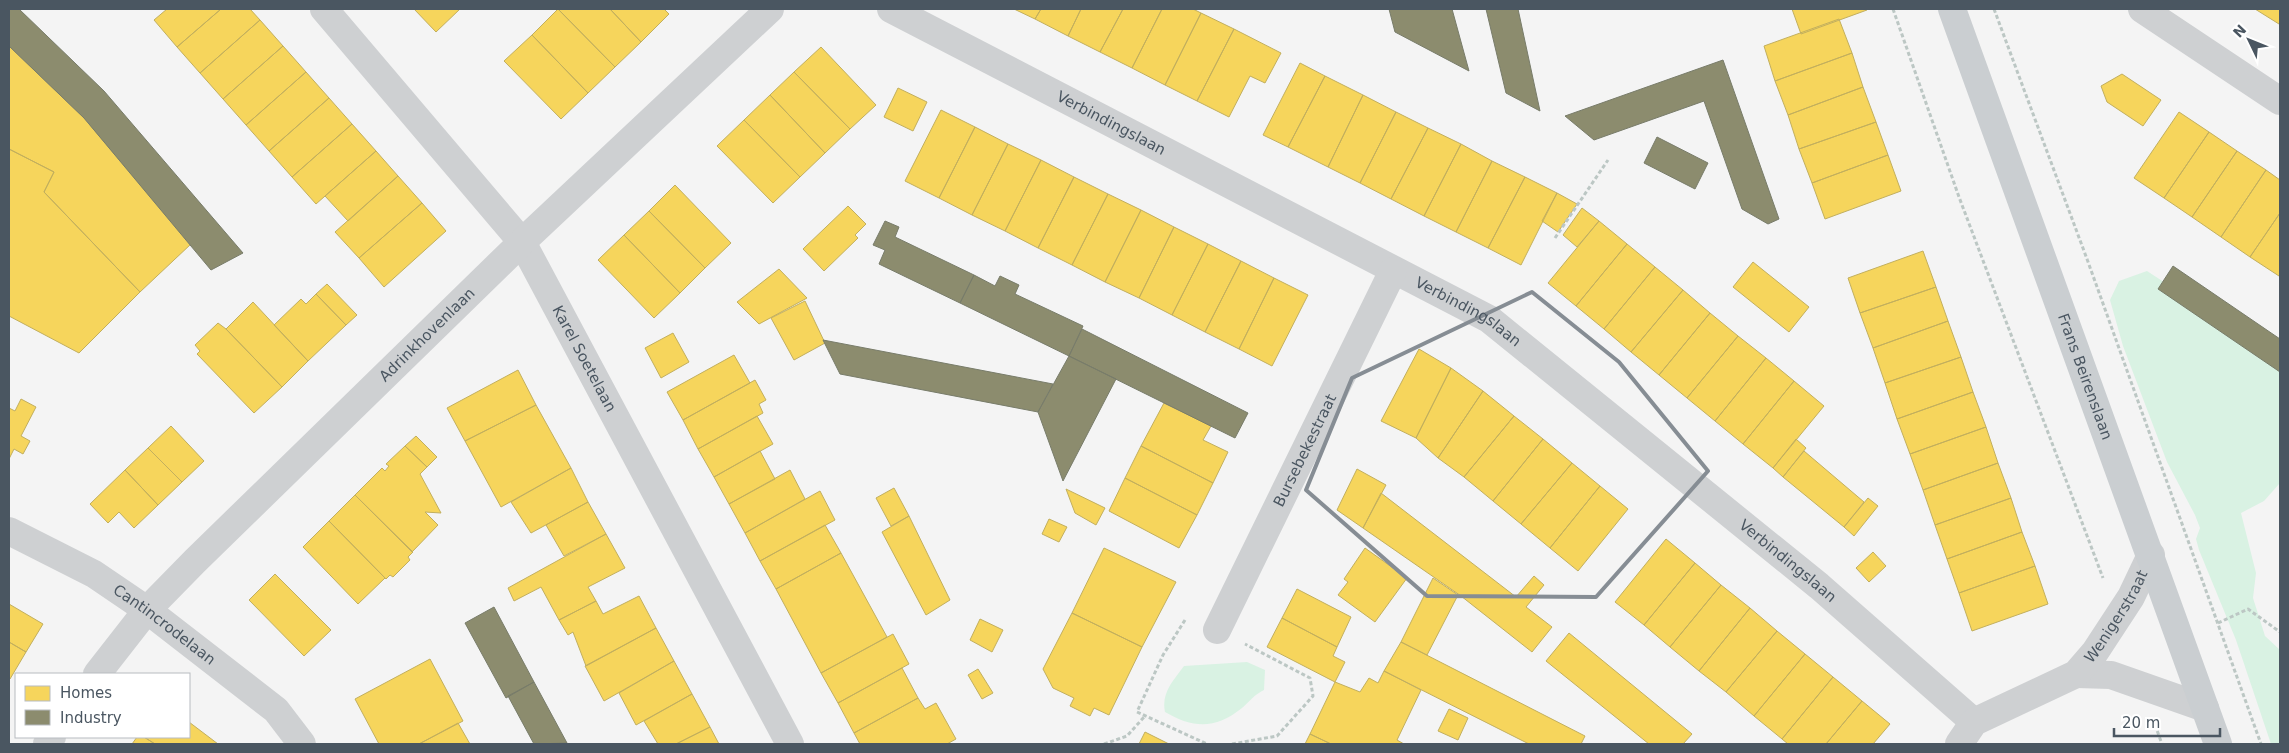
<svg xmlns="http://www.w3.org/2000/svg" width="2289" height="753" font-family="'DejaVu Sans',sans-serif">
	<style>
		.green { fill: #d9f2e3 }
		.homes { fill: #f6d55c; stroke: #c2af5e }
		.industry { fill: #8c8c6e; stroke: #787c6a }
		.lines { fill: none; stroke-linecap: round; stroke-linejoin: round }
		.path { stroke: #bcc7c4; stroke-width: 3; stroke-dasharray: 4 2.5; stroke-linecap: butt }
		.minor { stroke: #ced0d2; stroke-width: 28 }
		.primary { stroke: #caced1; stroke-width: 28 }
		.marked { fill: none; stroke: #868d94; stroke-width: 4; stroke-linejoin: round }
		.labels { text-anchor: middle; dominant-baseline: central; stroke-width: 5; stroke-linejoin: round; paint-order: stroke }
		.street-label { font-size: 15px; fill: #4a5661; stroke: #fff }
	</style>
	<rect width="100%" height="100%" fill="#f4f4f4"/>
	<path class="green" d="M2147,271L2280,358V483L2264,501L2241,513L2256,573L2253,598L2265,636L2280,650V744H2271L2236,640L2199,550L2196,539L2200,528L2195,515L2167,462L2123,346L2110,300L2119,281Z
		M1247,662L1265,670L1264,690C1255,694 1249,702 1242,708C1216,729 1194,729 1165,712C1161,693 1173,681 1184,666Z"/>
	<path class="homes" d="M167,9H221L177,47L154,20Z
		M221,9H250L260,20L200,73L177,47Z
		M414,9H460L436,32Z
		M558,9H610L641,42L615,67Z
		M558,9L615,67L588,93L532,35Z
		M610,9H664L669,14L641,42Z
		M1014,9H1041L1035,19Z
		M1041,9H1081L1068,36L1035,19Z
		M1081,9H1123L1100,52L1068,36Z
		M1123,9H1162L1132,68L1100,52Z
		M1162,9H1193L1201,13L1165,85L1132,68Z
		M1792,9H1867V10L1801,34Z
		M2255,9H2280V22L2279,24Z
		M1201,13L1234,29L1197,101L1165,85Z
		M1839,19L1852,53L1775,81L1764,46Z
		M260,20L283,46L223,99L200,73Z
		M1234,29L1281,53L1265,83L1250,76L1229,117L1197,101Z
		M532,35L588,93L561,119L504,61Z
		M9,46L84,118L191,244L140,292L44,192L54,172L9,149Z
		M283,46L306,72L246,125L223,99Z
		M821,47L876,105L850,129L794,72Z
		M1852,53L1863,87L1788,115L1775,81Z
		M1300,63L1325,76L1288,147L1263,135Z
		M306,72L329,98L269,151L246,125Z
		M794,72L850,129L825,153L770,95Z
		M2122,74L2161,100L2143,126L2107,102L2101,86Z
		M1325,76L1363,95L1328,167L1288,147Z
		M1863,87L1876,122L1799,149L1788,115Z
		M898,88L927,102L913,131L884,117Z
		M770,95L825,153L800,177L744,120Z
		M1363,95L1396,112L1360,183L1328,167Z
		M329,98L352,124L292,177L269,151Z
		M941,110L975,127L939,198L905,181Z
		M1396,112L1428,128L1391,199L1360,183Z
		M2179,112L2209,132L2164,198L2134,178Z
		M744,120L800,177L773,203L717,146Z
		M1876,122L1888,155L1812,183L1799,149Z
		M352,124L376,151L316,204L292,177Z
		M975,127L1008,144L972,215L939,198Z
		M1428,128L1461,144L1424,216L1391,199Z
		M2209,132L2237,151L2192,217L2164,198Z
		M1008,144L1041,160L1005,231L972,215Z
		M1461,144L1492,161L1456,232L1424,216Z
		M9,149L54,172L44,192L140,292L79,353L9,316Z
		M376,151L398,176L348,221L325,196Z
		M2237,151L2266,170L2221,237L2192,217Z
		M1888,155L1901,191L1825,219L1812,183Z
		M1041,160L1074,177L1038,248L1005,231Z
		M1492,161L1525,177L1488,248L1456,232Z
		M2266,170L2280,180V213L2250,257L2221,237Z
		M398,176L422,203L359,258L335,232Z
		M1074,177L1108,194L1072,265L1038,248Z
		M1525,177L1557,193L1521,265L1488,248Z
		M675,185L731,243L705,268L649,211Z
		M1557,193L1577,204L1558,232L1542,221Z
		M1108,194L1141,210L1105,282L1072,265Z
		M422,203L446,231L384,287L359,258Z
		M848,206L866,224L855,235L858,238L824,271L803,249Z
		M1582,208L1599,221L1577,247L1563,235Z
		M1141,210L1174,227L1139,298L1105,282Z
		M649,211L705,268L680,293L624,235Z
		M2280,213V274L2279,276L2250,257Z
		M1599,221L1627,244L1576,306L1548,283Z
		M1174,227L1208,244L1172,315L1139,298Z
		M624,235L680,293L654,318L598,260Z
		M1208,244L1241,261L1205,332L1172,315Z
		M1627,244L1655,267L1604,329L1576,306Z
		M1923,251L1936,287L1860,313L1848,278Z
		M1241,261L1274,278L1239,349L1205,332Z
		M1753,262L1809,307L1789,332L1733,287Z
		M1655,267L1683,290L1631,352L1604,329Z
		M779,269L807,298L759,324L737,302Z
		M1274,278L1308,295L1272,366L1239,349Z
		M327,284L357,315L346,325L316,294Z
		M1936,287L1948,321L1873,348L1860,313Z
		M1683,290L1710,313L1659,375L1631,352Z
		M316,294L346,325L308,361L274,325L301,299L306,304Z
		M805,301L825,343L794,360L771,318Z
		M253,302L308,361L282,387L226,329Z
		M1710,313L1738,336L1687,398L1659,375Z
		M1948,321L1961,357L1885,383L1873,348Z
		M218,323L226,329L282,387L254,413L197,354L200,351L195,345Z
		M673,333L689,362L661,378L645,348Z
		M1738,336L1766,358L1715,421L1687,398Z
		M1419,349L1451,368L1416,438L1381,421Z
		M734,355L750,383L683,420L667,392Z
		M1961,357L1973,392L1897,419L1885,383Z
		M1766,358L1794,381L1743,444L1715,421Z
		M1451,368L1483,391L1438,458L1416,438Z
		M518,370L536,405L465,441L447,408Z
		M755,380L766,400L759,404L763,413L698,449L683,420Z
		M1794,381L1824,406L1773,468L1743,444Z
		M1483,391L1514,416L1464,477L1438,458Z
		M1973,392L1986,427L1910,454L1897,419Z
		M21,399L36,407L21,436L30,441L23,454L14,449L9,459V408L15,411Z
		M1164,403L1211,426L1203,440L1228,452L1213,483L1141,446Z
		M536,405L571,468L501,507L465,441Z
		M757,416L773,444L714,477L698,449Z
		M1514,416L1543,439L1493,501L1464,477Z
		M171,426L204,461L182,482L148,448Z
		M1986,427L1998,463L1923,490L1910,454Z
		M416,436L437,457L427,467L405,446Z
		M1543,439L1572,463L1521,524L1493,501Z
		M1796,439L1806,448L1783,477L1773,468Z
		M405,446L427,467L420,474L441,513L425,512L438,525L412,552L355,495L382,468L385,471L389,466L386,464Z
		M1141,446L1213,483L1197,515L1125,478Z
		M148,448L182,482L158,505L125,470Z
		M760,451L775,479L729,504L714,477Z
		M1804,451L1864,502L1844,527L1783,477Z
		M1572,463L1600,486L1550,548L1521,524Z
		M1998,463L2011,498L1935,525L1923,490Z
		M571,468L588,502L531,533L511,502Z
		M1357,469L1386,485L1363,528L1337,510Z
		M125,470L158,505L134,528L119,512L108,523L90,504Z
		M790,470L805,499L745,533L729,504Z
		M1125,478L1197,515L1179,548L1109,511Z
		M1600,486L1628,509L1578,571L1550,548Z
		M894,488L909,516L891,526L876,498Z
		M1066,489L1105,508L1096,525L1075,513Z
		M820,491L835,520L760,561L745,533Z
		M1381,493L1516,597L1534,576L1544,585L1526,607L1552,627L1532,652L1461,596L1363,528Z
		M355,495L413,552L408,557L410,560L393,577L390,575L386,579L329,521Z
		M1868,498L1878,506L1854,536L1844,527Z
		M2011,498L2022,532L1947,559L1935,525Z
		M588,502L606,534L564,556L546,525Z
		M909,516L950,600L926,615L882,532Z
		M1049,519L1067,527L1059,542L1042,534Z
		M329,521L385,578L358,604L303,547Z
		M825,525L841,553L776,589L760,561Z
		M2022,532L2035,566L1959,593L1947,559Z
		M606,534L625,568L588,587L596,601L559,620L541,587L514,601L508,588Z
		M1666,539L1695,563L1644,625L1615,602Z
		M1104,548L1176,582L1142,647L1072,613Z
		M1365,548L1407,578L1375,622L1338,595L1348,582L1344,579Z
		M1873,552L1886,566L1869,582L1856,568Z
		M841,553L887,637L821,673L776,589Z
		M1695,563L1721,585L1670,647L1644,625Z
		M2035,566L2048,604L1972,631L1959,593Z
		M275,574L331,630L304,656L249,600Z
		M1433,578L1458,595L1427,655L1401,642Z
		M1721,585L1750,608L1699,671L1670,647Z
		M1297,589L1351,617L1337,647L1282,618Z
		M639,596L656,628L586,666L573,632L568,635L559,620L596,601L603,614Z
		M9,604L43,624L26,652L9,642Z
		M1750,608L1777,631L1726,692L1699,671Z
		M1072,613L1142,647L1109,715L1094,708L1090,716L1070,706L1074,698L1053,688L1043,669Z
		M1282,618L1337,647L1333,656L1345,662L1335,682L1267,647Z
		M980,619L1003,630L992,652L970,640Z
		M656,628L674,661L604,701L585,666Z
		M1777,631L1805,654L1754,716L1726,692Z
		M1569,633L1692,734L1683,744H1649L1546,661Z
		M893,634L909,664L838,703L821,673Z
		M9,642L26,652L10,679H9Z
		M1401,642L1585,736L1581,744H1529L1384,671Z
		M1805,654L1833,677L1782,739L1754,716Z
		M430,659L463,721L419,744H379L355,699Z
		M674,661L692,694L636,725L619,693Z
		M902,668L918,698L854,733L838,703Z
		M978,669L993,693L982,699L968,675Z
		M1384,671L1421,690L1397,740L1404,744H1331L1310,734L1335,682L1360,692L1369,678L1378,683Z
		M1833,677L1862,701L1826,744H1788L1782,739Z
		M692,694L710,727L676,744H658L644,721Z
		M918,698L925,709L936,703L956,739L947,744H860L854,733Z
		M1862,701L1890,724L1873,744H1826Z
		M1449,709L1468,718L1458,740L1438,731Z
		M189,722L218,744H155L144,737H189Z
		M458,723L470,744H419Z
		M710,727L719,744H676Z
		M1145,732L1169,744H1139Z
		M1310,734L1331,744H1305Z
		M137,737H144L155,744H132Z"/>
	<path class="industry" d="M9,9H19L104,91L243,253L211,270L84,118L9,46Z
		M1389,9H1452L1469,71L1395,32Z
		M1486,9H1518L1540,111L1506,93Z
		M1723,60L1779,219L1768,224L1742,209L1704,101L1594,140L1565,116Z
		M1657,137L1708,163L1695,189L1644,163Z
		M885,221L899,227L895,237L974,275L960,303L879,264L885,250L873,245Z
		M2173,266L2280,339V372L2158,289Z
		M974,275L995,286L1000,276L1019,285L1015,294L1083,326L1069,356L960,303Z
		M1082,329L1248,413L1235,438L1069,356Z
		M823,340L1053,384L1038,412L840,374Z
		M1069,356L1116,379L1063,481L1038,412Z
		M494,607L534,682L506,698L465,623Z
		M534,682L567,743L534,744L508,696Z"/>
	<g class="lines">
		<path class="path" d="M1893,9L1959,197L2103,578
			M1994,9L2087,259L2261,744
			M1555,238L1608,160
			M1185,620L1163,655L1137,712L1207,744
			M2218,623L2248,609L2280,632
			M2155,725L2162,744
			M1104,744L1127,736L1145,716
			M1232,744L1277,736L1313,696L1310,678L1245,644"/>
		<g class="minor">
			<path id="s1" d="M324,9L522,242L790,744"/>
			<path id="s2" d="M891,9L1489,319L1819,586L1974,722"/>
			<path d="M2142,9L2280,101"/>
			<path id="s3" d="M9,531L94,574L147,610L276,710L302,744"/>
			<path id="s4" d="M1217,630L1393,271"/>
			<path id="s5" d="M97,674L147,610L195,561L522,242L770,9"/>
			<path d="M2076,674L2111,675L2205,708"/>
			<path d="M47,744L52,737"/>
			<path id="s6" d="M1959,744L1974,722L2076,674L2095,652L2131,597L2151,555"/>
		</g>
		<path class="primary" id="s7" d="M1952,9L2218,744"/>
	</g>
	<path class="marked" d="M1532,292L1619,362L1708,471L1596,597L1427,596L1306,490L1352,378Z"/>
	<g class="labels">
		<g class="street-label">
			<text stroke="none"><textPath href="#s2" startOffset="248">Verbindingslaan</textPath></text>
			<text stroke="none"><textPath href="#s2" startOffset="652">Verbindingslaan</textPath></text>
			<text stroke="none"><textPath href="#s5" startOffset="474">Adrinkhovenlaan</textPath></text>
			<text stroke="none"><textPath href="#s1" startOffset="438">Karel Soetelaan</textPath></text>
			<text stroke="none"><textPath href="#s7" startOffset="391">Frans Beirenslaan</textPath></text>
			<text stroke="none"><textPath href="#s4" startOffset="200">Bursebekestraat</textPath></text>
			<text stroke="none"><textPath href="#s2" startOffset="1058">Verbindingslaan</textPath></text>
			<text stroke="none"><textPath href="#s6" startOffset="210">Wenigerstraat</textPath></text>
			<text stroke="none"><textPath href="#s3" startOffset="182">Cantincrodelaan</textPath></text>
		</g>
	</g>
	<rect width="2289" height="753" fill="none" stroke="#4a5661" stroke-width="20"/>
	<rect x="15" y="673" width="175" height="65" fill="#ffffff" stroke="#b7bbc0"/>
	<rect x="25" y="686" width="25" height="15" fill="#f6d55c" stroke="#b7bbc0"/>
	<text x="60" y="698" font-size="15" fill="#4a5661">Homes</text>
	<rect x="25" y="710" width="25" height="15" fill="#8c8c6e" stroke="#b7bbc0"/>
	<text x="60" y="723" font-size="15" fill="#4a5661">Industry</text>
	<g transform="translate(2249 40) rotate(313)" stroke="#ffffff" stroke-width="4" paint-order="stroke">
	<path d="M0-4L9 19L0 12L-9 19Z" fill="#4a5661"/>
	<text y="-8" font-size="14" font-weight="bold" text-anchor="middle" fill="#4a5661">N</text>
	</g>
	<path d="M2114 728v8h106v-8" fill="none" stroke="#4a5661" stroke-width="2.5"/>
	<text x="2122" y="728" font-size="15" fill="#4a5661" stroke="#ffffff" stroke-width="4" paint-order="stroke">20 m</text>
</svg>
